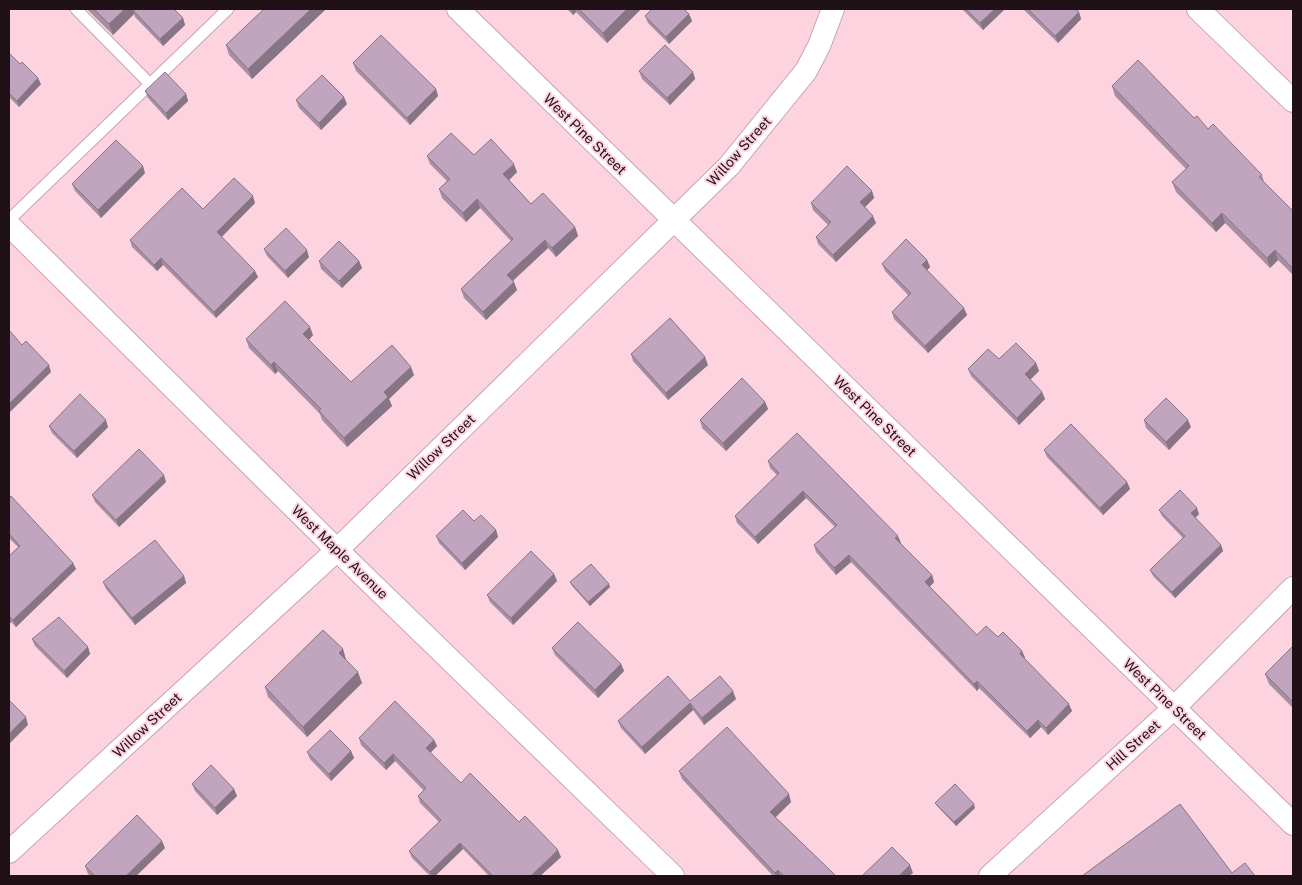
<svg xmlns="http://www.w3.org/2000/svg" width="1302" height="885" font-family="'Public Sans',sans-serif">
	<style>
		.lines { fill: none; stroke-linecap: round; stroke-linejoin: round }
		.service-casing { stroke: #caa4ae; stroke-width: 13 }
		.minor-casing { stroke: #caa4ae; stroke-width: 24 }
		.service { stroke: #fff; stroke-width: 11 }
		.minor { stroke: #fff; stroke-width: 22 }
		.wall { fill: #a68ea3 }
		.shaded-wall { fill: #877485 }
		.building { fill: #c1a5be; stroke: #877485 }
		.labels { text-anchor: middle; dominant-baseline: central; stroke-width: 4; stroke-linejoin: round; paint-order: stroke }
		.street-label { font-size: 14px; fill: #1f1115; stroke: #fcd3de }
	</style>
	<rect width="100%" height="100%" fill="#fcd3de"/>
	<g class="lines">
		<g class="service-casing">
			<path id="service" d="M76,9L150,84
				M9,220L228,9"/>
		</g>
		<g class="minor-casing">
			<path id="minor" d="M458,9L1293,824
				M1198,9L1293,101
				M9,225L337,550L673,876
				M9,852L337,550L729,166L806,71L819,46L833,9
				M990,876L1174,708L1293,588"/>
		</g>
		<use href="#service" class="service"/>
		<use href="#minor" class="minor"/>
	</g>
	<path class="wall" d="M87,9H174L183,18L185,25L163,46L135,17L134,14L113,35Z
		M264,9H326L252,79L229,55L226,45Z
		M567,9H641L607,43L576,12L573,15Z
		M962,9H1005L983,30Z
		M1023,9H1075L1079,12L1081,19L1058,43Z
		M689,14L692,21L669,44L648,23L645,16Z
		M9,53L41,84L19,107L9,97Z
		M353,63L436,89L438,96L410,125L356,71Z
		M639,71L693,72L695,79L670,105L642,79Z
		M1112,86L1194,118L1208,129L1262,175L1264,182L1293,211V275L1278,260L1270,268L1225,223L1216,232L1176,192L1172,182L1186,169L1115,96Z
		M145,91L186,94L188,101L168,120L148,98Z
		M296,100L347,104L321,130L299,108Z
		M474,155L517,172L509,180L531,204L575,227L578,236L556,257L548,248L513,281L517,290L486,320L464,298L461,289L511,241L480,208L466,222L442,198L439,189L447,181L430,164L427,156Z
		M145,173L101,218L75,191L72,184Z
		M872,191L874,198L865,207L876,223L836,262L818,244L816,237L828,225L813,210L811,203Z
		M255,203L222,237L258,277L216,318L163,265L157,271L132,247L130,240L203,209Z
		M264,249L309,257L288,278L267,256Z
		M927,260L930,267L927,270L967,315L928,353L894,319L892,312L908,295L885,271L882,264Z
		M319,261H359L362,268L342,288L321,269Z
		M313,335L309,340L351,382L414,375L389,399L392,406L347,447L322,420L320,414L278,371L275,374L249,348L246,339Z
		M631,354L708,365L668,400L633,361Z
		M999,359L1036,363L1039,371L1030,379L1042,392L1045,399L1019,425L971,376L968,369Z
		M765,402L768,409L726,451L702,428L700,420Z
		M1144,420L1191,427L1169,450L1146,428Z
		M49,426L108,427L77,458L52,433Z
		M1044,450L1127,482L1130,489L1103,515L1047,457Z
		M768,461L901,543H900L932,575L934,582L930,587L977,635L998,637L1022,651L1025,658L1024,659L1072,711L1048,735L1041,727L1030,738L979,688L977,691L851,562L836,575L816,552L814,545L835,527L806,498L758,544L737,523L735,516L777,475L770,468Z
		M166,482L119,527L95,502L92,495Z
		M9,499L73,563L76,569L16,627L11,622L9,624V556L18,547L9,538Z
		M1159,510L1199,514L1195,518L1221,545L1223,551L1175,598L1153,576L1150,570L1183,538L1162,516Z
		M474,521L496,530L498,537L465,570L439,543L436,536Z
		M554,574L557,581L513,625L490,602L487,595Z
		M184,576L186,583L135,625L106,589L103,582Z
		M570,582L610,587L590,606L572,586Z
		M32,639L88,647L90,654L67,678L35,646Z
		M1293,646V708L1269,684L1265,674Z
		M552,648L621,664L624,671L598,698L555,655Z
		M343,649L346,660L362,683L307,737L268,697L265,687Z
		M736,699L704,725L693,710L645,754L621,728L618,721L690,701Z
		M359,738L434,740L437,746L430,753L461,783L519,822L561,857L540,876H489L463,849L435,876H430L412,858L409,851L439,822L420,803L418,796L424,791L395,761L386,770L361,745Z
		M351,751L354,758L331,781L310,759L307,752Z
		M679,771L791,802L775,817L836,876H773L682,779Z
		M192,784L234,789L237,796L217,815L195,791Z
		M935,803L975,808L956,826L937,806Z
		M165,848L136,876H90L88,874L85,866Z"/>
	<path class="shaded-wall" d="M125,9H139L133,10L134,14L113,35L109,24Z
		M311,9H326L252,79L248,69Z
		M571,9H575L576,12L573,15Z
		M627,9H641L607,43L603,33Z
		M995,9H1005L983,30L980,23Z
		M1079,12L1081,19L1058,43L1055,36Z
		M689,14L692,21L669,44L666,37Z
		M183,18L185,25L163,46L160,39Z
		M693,72L695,79L670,105L667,98Z
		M38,78L41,84L19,107L17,101Z
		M436,89L438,96L410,125L407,118Z
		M186,94L188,101L168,120L166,113Z
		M344,97L347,104L321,130L319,123Z
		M514,164L517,172L507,182L503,174Z
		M143,166L145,173L101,218L98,210Z
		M872,191L874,198L863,209L860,202Z
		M253,196L255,203L219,239L217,232Z
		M477,199L480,208L466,222L463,213Z
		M1222,213L1225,223L1216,232L1212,223Z
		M873,216L876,223L836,262L833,255Z
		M575,227L578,236L556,257L552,248Z
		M545,240L548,248L510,283L507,275Z
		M307,250L309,257L288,278L285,271Z
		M1275,250L1278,260L1270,268L1267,258Z
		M161,258L163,265L157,271L154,265Z
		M927,260L930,267L925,272L922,265Z
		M359,261L362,268L342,288L339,281Z
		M255,271L258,277L216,318L214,312Z
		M514,282L517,290L486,320L483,312Z
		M964,308L967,315L928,353L925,346Z
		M310,327L313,335L306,343L303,334Z
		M705,357L708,365L668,400L666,393Z
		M274,362L278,371L275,374L271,365Z
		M1036,363L1039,371L1028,382L1025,374Z
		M49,365L51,372L9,413V404Z
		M411,367L414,375L389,399L392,406L347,447L344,438L384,392Z
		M1042,392L1045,399L1019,425L1017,418Z
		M765,402L768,409L726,451L723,443Z
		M106,420L108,427L77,458L74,451Z
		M1188,420L1191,427L1169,450L1166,442Z
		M164,475L166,482L119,527L116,520Z
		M1127,482L1130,489L1103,515L1100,508Z
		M803,491L806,498L758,544L755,537Z
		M1197,508L1199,514L1193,520L1191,513Z
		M496,530L498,537L465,570L462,563Z
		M898,536L901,543L898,545L895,538Z
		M1221,545L1223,551L1175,598L1172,592Z
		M849,555L851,562L836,575L834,568Z
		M73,563L76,569L16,627L13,620Z
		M554,574L557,581L513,625L511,618Z
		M932,575L934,582L927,589L925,582Z
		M184,576L186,583L135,625L132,618Z
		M609,584L610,587L590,606L588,602Z
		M9,616L11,622L9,624Z
		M88,647L90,654L67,678L64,671Z
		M343,649L346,660L343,663L339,653Z
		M1022,651L1025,658L1022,661L1020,654Z
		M621,664L624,671L598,698L595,690Z
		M358,672L362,683L307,737L303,727Z
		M977,681L979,688L977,691L974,684Z
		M733,691L736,699L704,725L702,718Z
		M690,703L693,710L645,754L642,747Z
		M1069,704L1072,711L1048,735L1046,728Z
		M26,717L28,725L9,744V734Z
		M1038,720L1041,727L1030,738L1027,731Z
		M434,740L437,746L428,755L426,748Z
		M351,751L354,758L331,781L329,774Z
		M393,754L395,761L386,770L384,763Z
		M234,789L237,796L217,815L215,808Z
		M789,794L791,802L773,820L770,812Z
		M974,804L975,808L956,826L954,822Z
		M162,841L165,848L136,876H126Z
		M460,843L463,849L435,876H431L430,872Z
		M558,850L561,857L540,876H531Z
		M910,865L913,873L909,876H899Z
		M778,870L780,876H776L775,873Z"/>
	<path class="building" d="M94,9H125L109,24Z
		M134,9H174L183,18L160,39L133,10Z
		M264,9H311L248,69L226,45Z
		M579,9H627L603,33Z
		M652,9H684L689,14L666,37L645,16Z
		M966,9H995L980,23Z
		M1028,9H1075L1079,12L1055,36Z
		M381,35L436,89L407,118L353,63Z
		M665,45L693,72L667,98L639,71Z
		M9,53L20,64L22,62L38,78L17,101L9,93Z
		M1138,60L1194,118L1197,116L1208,129L1213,124L1262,175L1259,177L1293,211V269L1275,250L1267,258L1222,213L1212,223L1172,182L1189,166L1112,86Z
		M165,72L186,94L166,113L145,91Z
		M322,75L344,97L319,123L296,100Z
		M451,133L474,155L491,139L514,164L503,174L531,204L543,193L575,227L552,248L545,240L507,275L514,282L483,312L461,289L513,239L477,199L463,213L439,189L450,179L427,156Z
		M116,140L143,166L98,210L72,184Z
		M847,166L872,191L860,202L873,216L833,255L816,237L831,222L811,203Z
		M234,178L253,196L217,232L255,271L214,312L161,258L154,265L130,240L182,188L203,209Z
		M286,228L307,250L285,271L264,249Z
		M906,239L927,260L922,265L964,308L925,346L892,312L911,293L882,264Z
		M339,241L359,261L339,281L319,261Z
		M285,301L310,327L303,334L351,382L392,345L411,367L384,392L388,397L344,438L319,411L321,409L274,362L271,365L246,339Z
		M670,318L705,357L666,393L631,354Z
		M9,330L22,345L26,341L49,365L9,404Z
		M1016,343L1036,363L1025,374L1042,392L1017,418L968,369L988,349L999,359Z
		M742,378L765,402L723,443L700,420Z
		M80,394L106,420L74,451L49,426Z
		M1166,398L1188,420L1166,442L1144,420Z
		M1071,424L1127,482L1100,508L1044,450Z
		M797,433L898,536L895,538L932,575L925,582L977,635L986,626L998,637L1003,632L1022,651L1020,654L1069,704L1046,728L1038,720L1027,731L977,681L974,684L849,555L834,568L814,545L837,525L803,491L755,537L735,516L779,473L768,461Z
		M139,449L164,475L116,520L92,495Z
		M1180,490L1197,508L1191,513L1221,545L1172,592L1150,570L1185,536L1159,510Z
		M11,496L73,563L13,620L9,616V556L20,546L9,534V499Z
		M463,510L474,521L481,515L496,530L462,563L436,536Z
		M155,540L184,576L132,618L103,582Z
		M531,551L554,574L511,618L487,595Z
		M591,564L609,584L588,602L570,582Z
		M59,617L88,647L64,671L32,639Z
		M578,622L621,664L595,690L552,648Z
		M323,630L343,649L339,653L358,672L303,727L265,687Z
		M1293,646V702L1265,674Z
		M668,676L690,701L720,676L733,691L702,718L690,703L642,747L618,721Z
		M9,700L26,717L9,734Z
		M395,701L434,740L426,748L461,783L470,773L519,822L525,816L558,850L531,876H493L460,843L430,872L409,851L441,820L418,796L426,788L393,754L384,763L359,738Z
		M727,727L789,794L770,812L836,876H784L778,870L775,873L679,771Z
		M330,730L351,751L329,774L307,752Z
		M211,765L234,789L215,808L192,784Z
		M955,784L974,804L954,822L935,803Z
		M1180,804L1232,873L1245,863L1255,876H1082Z
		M137,815L162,841L126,876H95L85,866Z
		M892,847L910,865L899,876H862Z"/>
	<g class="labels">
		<g class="street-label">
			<text transform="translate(585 134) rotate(44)">West Pine Street</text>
			<text transform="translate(739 151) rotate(-48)">Willow Street</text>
			<text transform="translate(875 416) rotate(44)">West Pine Street</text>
			<text transform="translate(441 447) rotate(-44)">Willow Street</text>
			<text transform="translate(340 552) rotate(44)">West Maple Avenue</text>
			<text transform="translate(1165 699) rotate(44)">West Pine Street</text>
			<text transform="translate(147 725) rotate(-43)">Willow Street</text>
			<text transform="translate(1133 745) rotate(-42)">Hill Street</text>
		</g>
	</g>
	<rect width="1302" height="885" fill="none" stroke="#1f1115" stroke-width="20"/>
</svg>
